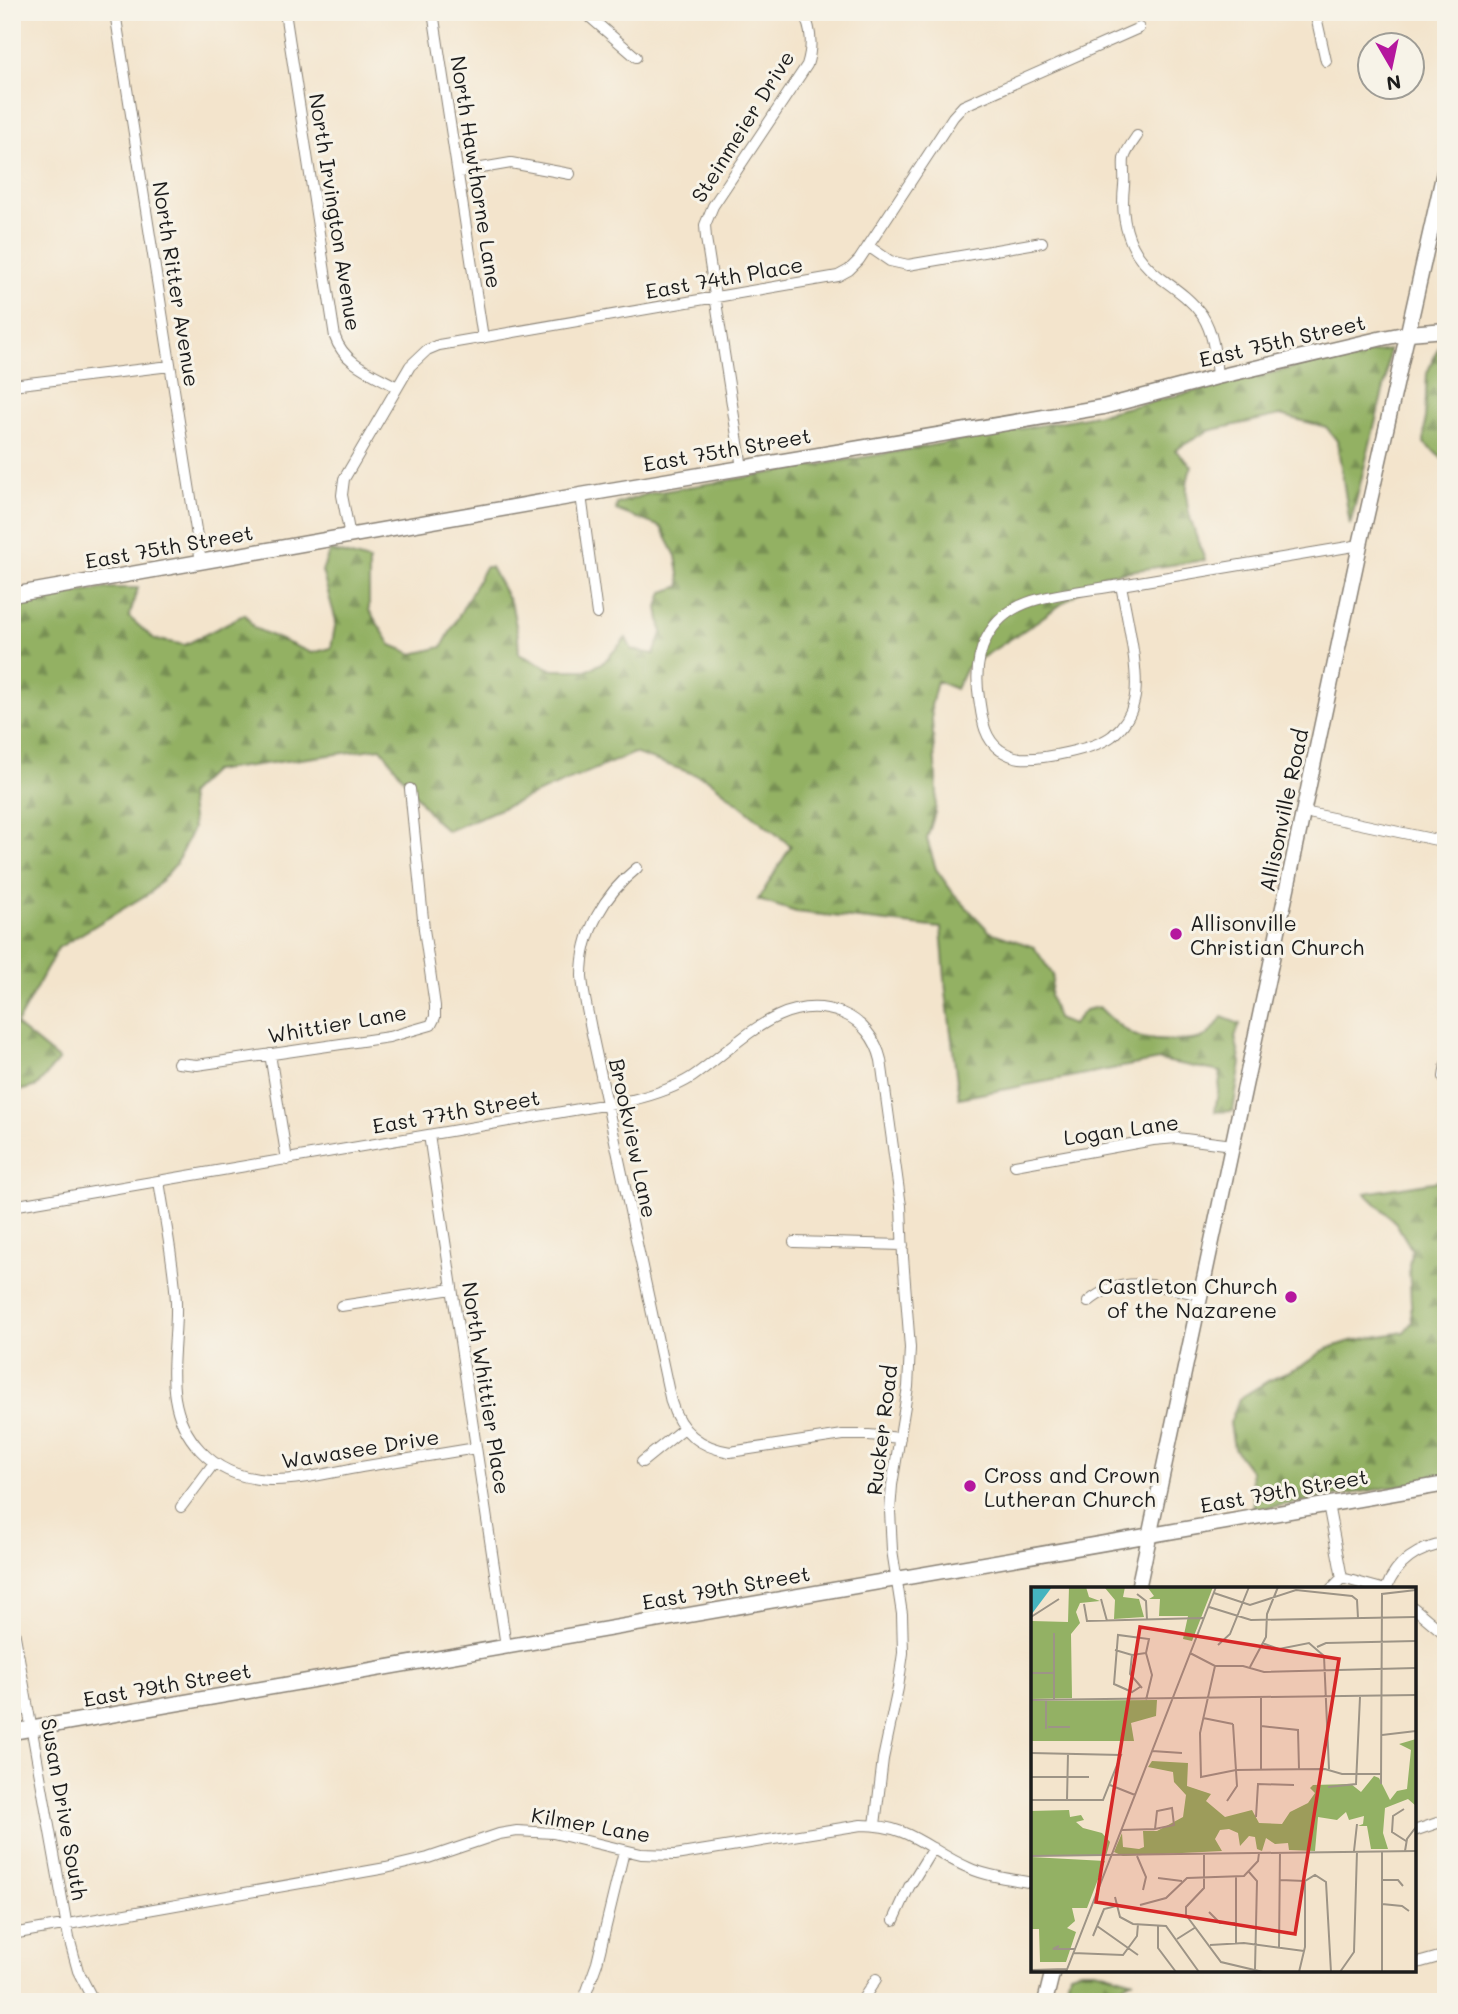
<svg xmlns="http://www.w3.org/2000/svg" width="1458" height="2014" font-family="Mali,sans-serif">
	<style>
		.forest { fill: url(#forest-firs); stroke: #586640; stroke-width: 2 }
		.lines { fill: none; stroke-linecap: round; stroke-linejoin: round }
		.street-casing { stroke: #888074; stroke-width: 12 }
		.secondary-casing { stroke: #888074; stroke-width: 17 }
		.street { stroke: #fff; stroke-width: 10 }
		.secondary { stroke: #fff; stroke-width: 14 }
		.poi-dot { fill: #b5179e; stroke: #f7f3e8; stroke-width: 2.5 }
		.labels { text-anchor: middle; dominant-baseline: central; stroke-width: 6; stroke-linejoin: round; paint-order: stroke }
		.street-label { font-size: 21px; fill: #1c1c1c; stroke: #f7f3e8 }
		.poi-label { font-size: 21px; fill: #1c1c1c; stroke: #f7f3e8; text-anchor: start }
		.inset-road { fill: none; stroke: #9d9486; stroke-width: 2 }
		.view { fill: #d62828; fill-opacity: 0.15; stroke: #d62828; stroke-width: 3.5 }
		.inset-edge { fill: none; stroke: #1c1c1c; stroke-width: 3.5 }
	</style>
	<defs>
		<pattern id="forest-firs" width="22" height="20" patternUnits="userSpaceOnUse" patternTransform="scale(1.75)"><rect width="22" height="20" fill="#93b164"/><path d="M5 1l3.5 6h-7zM16 11l3.5 6h-7z" fill="#778f52"/></pattern>
	</defs>
	<rect width="100%" height="100%" fill="#f7f3e8"/>
	<filter id="ink" filterUnits="userSpaceOnUse"><feTurbulence type="fractalNoise" baseFrequency=".0143" numOctaves="2"/><feDisplacementMap in="SourceGraphic" scale="14" xChannelSelector="R" yChannelSelector="G"/><feConvolveMatrix kernelMatrix="1 2 1 2 8 2 1 2 1" color-interpolation-filters="sRGB"/></filter>
	<filter id="wash" filterUnits="userSpaceOnUse"><feTurbulence type="fractalNoise" baseFrequency=".00686" numOctaves="4" result="noise"/><feDisplacementMap in="SourceGraphic" scale="28" xChannelSelector="R" yChannelSelector="G"/><feGaussianBlur stdDeviation="1.57" result="paint"/><feColorMatrix in="noise" values="0 0 0 0 0 0 0 0 0 0 0 0 0 0 0 0 0 1.4 0 .05"/><feComposite in="paint" operator="in"/></filter>
	<g filter="url(#wash)">
		<rect width="100%" height="100%" fill="#f3e4cc"/>
		<path class="forest" d="M1442,340H1446V462L1424,443L1427,373Z
			M1389,350L1386,379L1350,525L1337,441L1326,427L1280,415L1208,431L1175,450L1192,466C1178,499 1194,529 1205,560L1103,575L1026,629L966,668L956,689L937,681L931,706L937,792L935,812L927,839L936,869L954,894L990,932L1034,947L1053,975L1050,996L1057,1019L1072,1025L1085,1010L1099,1007C1110,1018 1123,1031 1139,1037C1150,1041 1193,1043 1204,1037C1212,1033 1217,1024 1222,1017L1240,1024L1235,1037L1241,1063L1233,1111L1215,1112L1221,1072L1159,1060L959,1098L946,992L941,928L796,912L758,900L791,846L708,779L634,753L447,831L432,817L381,748L213,771L189,794L193,828L176,864L151,892L58,948L16,1025L59,1060L37,1086L12,1093V603L108,588H138L129,617L154,639L185,645L245,614L254,628L295,646L312,653L331,648L336,621L322,571L330,550L369,561V610L391,645L413,654L442,647L485,567H491L512,606L518,636L519,654L553,670H588L604,662L626,638L632,650L654,654L662,633L658,607L663,592L681,586L676,556L661,527L616,510L617,504L647,494L912,449L1091,416L1321,361Z
			M1446,1180V1478L1254,1510L1251,1471L1234,1448L1230,1423L1239,1399L1268,1381L1300,1367L1326,1349L1351,1341L1404,1332L1412,1322L1409,1265L1412,1250L1396,1223L1365,1193Z
			M1080,1970H1095L1134,1981H1131L1115,1990L1113,2002H1063L1070,1973Z"/>
	</g>
	<g filter="url(#ink)">
		<g class="lines">
			<g class="street-casing">
				<path id="street" d="M115,12L201,562
					M285,12L335,337C344,364 374,374 397,387
					M433,12L483,338
					M584,12L636,57
					M1315,12L1326,61
					M1137,136C1132,143 1126,151 1124,159C1123,167 1125,177 1124,186C1120,221 1129,254 1158,276C1174,288 1190,298 1202,315C1214,334 1215,354 1217,377
					M458,172L511,163L570,174
					M868,246L890,261L908,265L1042,242
					M12,385L170,366
					M742,468L706,238L705,225L713,206L807,65C813,46 812,30 803,12
					M581,495L597,614
					M350,536L342,495L344,479L410,366L427,350L439,345L838,276L849,270L859,260L953,117L963,106L1139,28
					M1121,585C1126,614 1141,675 1134,701C1131,715 1123,727 1112,736C1095,749 1041,760 1020,758C1013,757 1006,754 1000,750C983,738 982,717 979,698C972,654 988,615 1032,601C1060,592 1092,590 1121,585Z
					M1121,585L1360,545
					M1304,812L1446,842
					M637,868C604,895 582,932 582,976C583,994 588,1012 591,1029L671,1402C680,1432 700,1447 730,1452L843,1435H869L900,1438
					M270,1054L287,1160
					M178,1063L197,1065L389,1037L431,1025L435,1017V1006L424,929L410,789
					M1446,1064L1444,1077L1446,1082
					M429,1135L506,1646
					M1015,1165L1153,1140L1177,1138L1233,1145
					M159,1181C165,1221 174,1262 176,1302C177,1334 170,1367 175,1398C178,1417 187,1436 200,1450C244,1497 306,1477 361,1467C399,1461 438,1454 476,1448
					M12,1206L632,1100C653,1095 673,1089 692,1077C737,1047 781,990 842,1013C862,1021 876,1039 881,1060L901,1206L903,1257L910,1348L908,1387L892,1485L890,1511L892,1550L902,1614L903,1653L898,1688L883,1759L875,1825
					M794,1242L903,1245
					M1088,1302C1122,1273 1161,1286 1200,1295
					M341,1306L452,1289
					M642,1462L684,1428
					M1328,1504L1342,1578
					M181,1507L214,1463
					M1342,1578L1382,1589
					M1331,1589L1342,1578
					M1386,1589C1396,1563 1418,1547 1446,1544
					M1414,1608L1446,1635
					M12,1619L69,1938L78,1971L94,2002
					M1414,1831L1446,1820
					M894,1920L909,1887L933,1848
					M12,1934L386,1868L428,1858L499,1834L517,1831L553,1833L641,1854L675,1855L861,1825C912,1825 927,1850 969,1868C989,1877 1012,1879 1033,1883
					M1414,1964L1446,1955
					M583,2002L597,1963L624,1851
					M861,2002L876,1979"/>
			</g>
			<g class="secondary-casing">
				<path id="secondary" d="M12,595L581,495L1103,407L1217,377L1383,338L1409,333L1446,330
					M1138,1589L1360,545L1446,163
					M12,1732L1446,1484
					M1045,2002L1053,1970"/>
			</g>
			<use href="#street" class="street"/>
			<use href="#secondary" class="secondary"/>
		</g>
	</g>
	<g class="poi-dot">
		<circle cx="1176" cy="934" r="7"/>
		<circle cx="1291" cy="1297" r="7"/>
		<circle cx="970" cy="1486" r="7"/>
	</g>
	<g class="labels">
		<g class="street-label">
			<text transform="translate(742 126) rotate(-58)">Steinmeier Drive</text>
			<text transform="translate(477 172) rotate(81)">North Hawthorne Lane</text>
			<text transform="translate(336 212) rotate(81)">North Irvington Avenue</text>
			<text transform="translate(724 277) rotate(-10)">East 74th Place</text>
			<text transform="translate(177 284) rotate(81)">North Ritter Avenue</text>
			<text transform="translate(1282 340) rotate(-13)">East 75th Street</text>
			<text transform="translate(727 449) rotate(-10)">East 75th Street</text>
			<text transform="translate(169 546) rotate(-10)">East 75th Street</text>
			<text transform="translate(1283 810) rotate(-78)">Allisonville Road</text>
			<text transform="translate(337 1023) rotate(-10)">Whittier Lane</text>
			<text transform="translate(456 1111) rotate(-10)">East 77th Street</text>
			<text transform="translate(1121 1129) rotate(-8)">Logan Lane</text>
			<text transform="translate(634 1138) rotate(78)">Brookview Lane</text>
			<text transform="translate(487 1388) rotate(81)">North Whittier Place</text>
			<text transform="translate(881 1430) rotate(-83)">Rucker Road</text>
			<text transform="translate(360 1448) rotate(-9)">Wawasee Drive</text>
			<text transform="translate(1284 1490) rotate(-10)">East 79th Street</text>
			<text transform="translate(726 1587) rotate(-10)">East 79th Street</text>
			<text transform="translate(167 1684) rotate(-10)">East 79th Street</text>
			<text transform="translate(65 1809) rotate(80)">Susan Drive South</text>
			<text transform="translate(591 1824) rotate(10)">Kilmer Lane</text>
		</g>
		<g class="poi-label">
			<text x="1190" y="922">Allisonville<tspan x="1190" dy="24">Christian Church</tspan></text>
			<text x="1277" y="1285" text-anchor="end">Castleton Church<tspan x="1277" dy="24">of the Nazarene</tspan></text>
			<text x="984" y="1474">Cross and Crown<tspan x="984" dy="24">Lutheran Church</tspan></text>
		</g>
	</g>
	<g transform="translate(1031 1587)">
		<rect width="385" height="385" fill="#f3e4cc"/>
		<path d="M38,0H55L58,10L69,14L49,16L45,25L49,36L40,47L41,111L0,112L1,34L37,35ZM94,0L92,10L108,12L113,30L83,32L84,13L74,1ZM182,0L161,54L152,52L157,29H128L129,12H118L123,9L117,1ZM126,113L125,129L100,136L103,154H0V114ZM385,152V219L377,212L354,221L352,246L357,262H340L336,239H327L332,237L333,229L318,233L315,225L306,233L287,230L284,264L258,263L257,256L244,257L235,251L231,264L226,262L224,250L218,249L209,259L207,246L198,242L189,243L184,252L191,264L92,269L83,265L91,246L92,260L108,262L113,260L112,244H126L152,230L155,208L143,195L142,185L117,180L121,174L157,176L156,199L180,207L175,214L194,230L221,223L228,236L251,237L259,225L277,216L284,206L279,201L282,198L320,197L330,205L343,189L348,191L359,213L366,204L376,202L380,163L368,157ZM38,223L39,230L50,228L53,233L45,235L52,241L71,246L79,255L75,269L0,268V224ZM0,270L74,274L56,321H41L44,334L36,341L45,345L35,375H9L8,342H0Z" fill="#93b164"/>
		<path d="M5,0H21L0,28V3Z" fill="#45b4bf"/>
		<path class="inset-road" d="M183,6L219,18L265,3L321,9L326,13L327,31M106,7L115,14L116,33M70,12L76,34M53,17L56,34L172,31M178,20L220,33L385,30M0,30L28,12M23,46V113M231,56L248,62L278,56L293,69L298,182M187,58L199,47L218,0M286,60L295,56L385,54M84,63L101,68L115,66M159,66L184,79H212L233,85L385,81M101,68L99,87L111,101M184,79L169,146L170,190L205,183L294,182L311,187H350M219,80L235,50L236,27L247,0M0,86H23M109,100L101,105L83,97L87,48L118,52L115,66L121,88L115,113M0,113L385,108M172,131L202,137M15,137V142V114M230,139L267,143L268,182M17,140H39M351,148L385,144M121,164L151,166M0,166L90,168L72,213H0M230,182V111M0,190H58M350,197L351,7L385,3M79,198L104,208M297,200L325,197L329,110M36,213L37,166M196,214L206,199L202,137M141,221L143,238L124,242L126,224ZM373,222L362,229L361,245L375,254M225,230L227,197L263,198M91,243L124,242M323,264L326,237M351,264V385M374,264L376,252L385,240M173,267V301L155,320V328L190,375L232,385M0,269L385,264M106,269L115,290L112,303M218,285L226,294L224,382M127,291L151,294M249,293L274,294L284,288L295,295L300,385M351,293H367L372,299M84,310L89,330L102,337L135,339L168,385M351,317L371,319L378,324M109,318L135,311L156,291L213,289L227,274L228,266M178,325L189,336H205M127,338V361L145,385M66,339L107,368M62,349L73,322L85,319M146,352L165,340M205,356V290M179,358L213,356L273,364M28,359L22,362H44M248,361L249,265M42,366L92,368L106,349L107,337M0,383L36,382M35,385L185,0M268,385L274,360V294M309,385L323,365L326,264"/>
		<path class="view" d="M109,40L308,72L264,347L65,315Z"/>
		<rect width="385" height="385" class="inset-edge"/>
	</g>
	<rect width="1458" height="2014" fill="none" stroke="#f7f3e8" stroke-width="42"/>
	<g transform="translate(1391 66) rotate(171)"><circle r="33" fill="#f7f3e8" stroke="#9f9d96" stroke-width="2"/>
	<path d="M0-5L12 26L0 18L-12 26Z" fill="#b5179e"/>
	<text y="-10" font-size="19" font-weight="bold" text-anchor="middle" fill="#1c1c1c">N</text>
	</g>
</svg>
